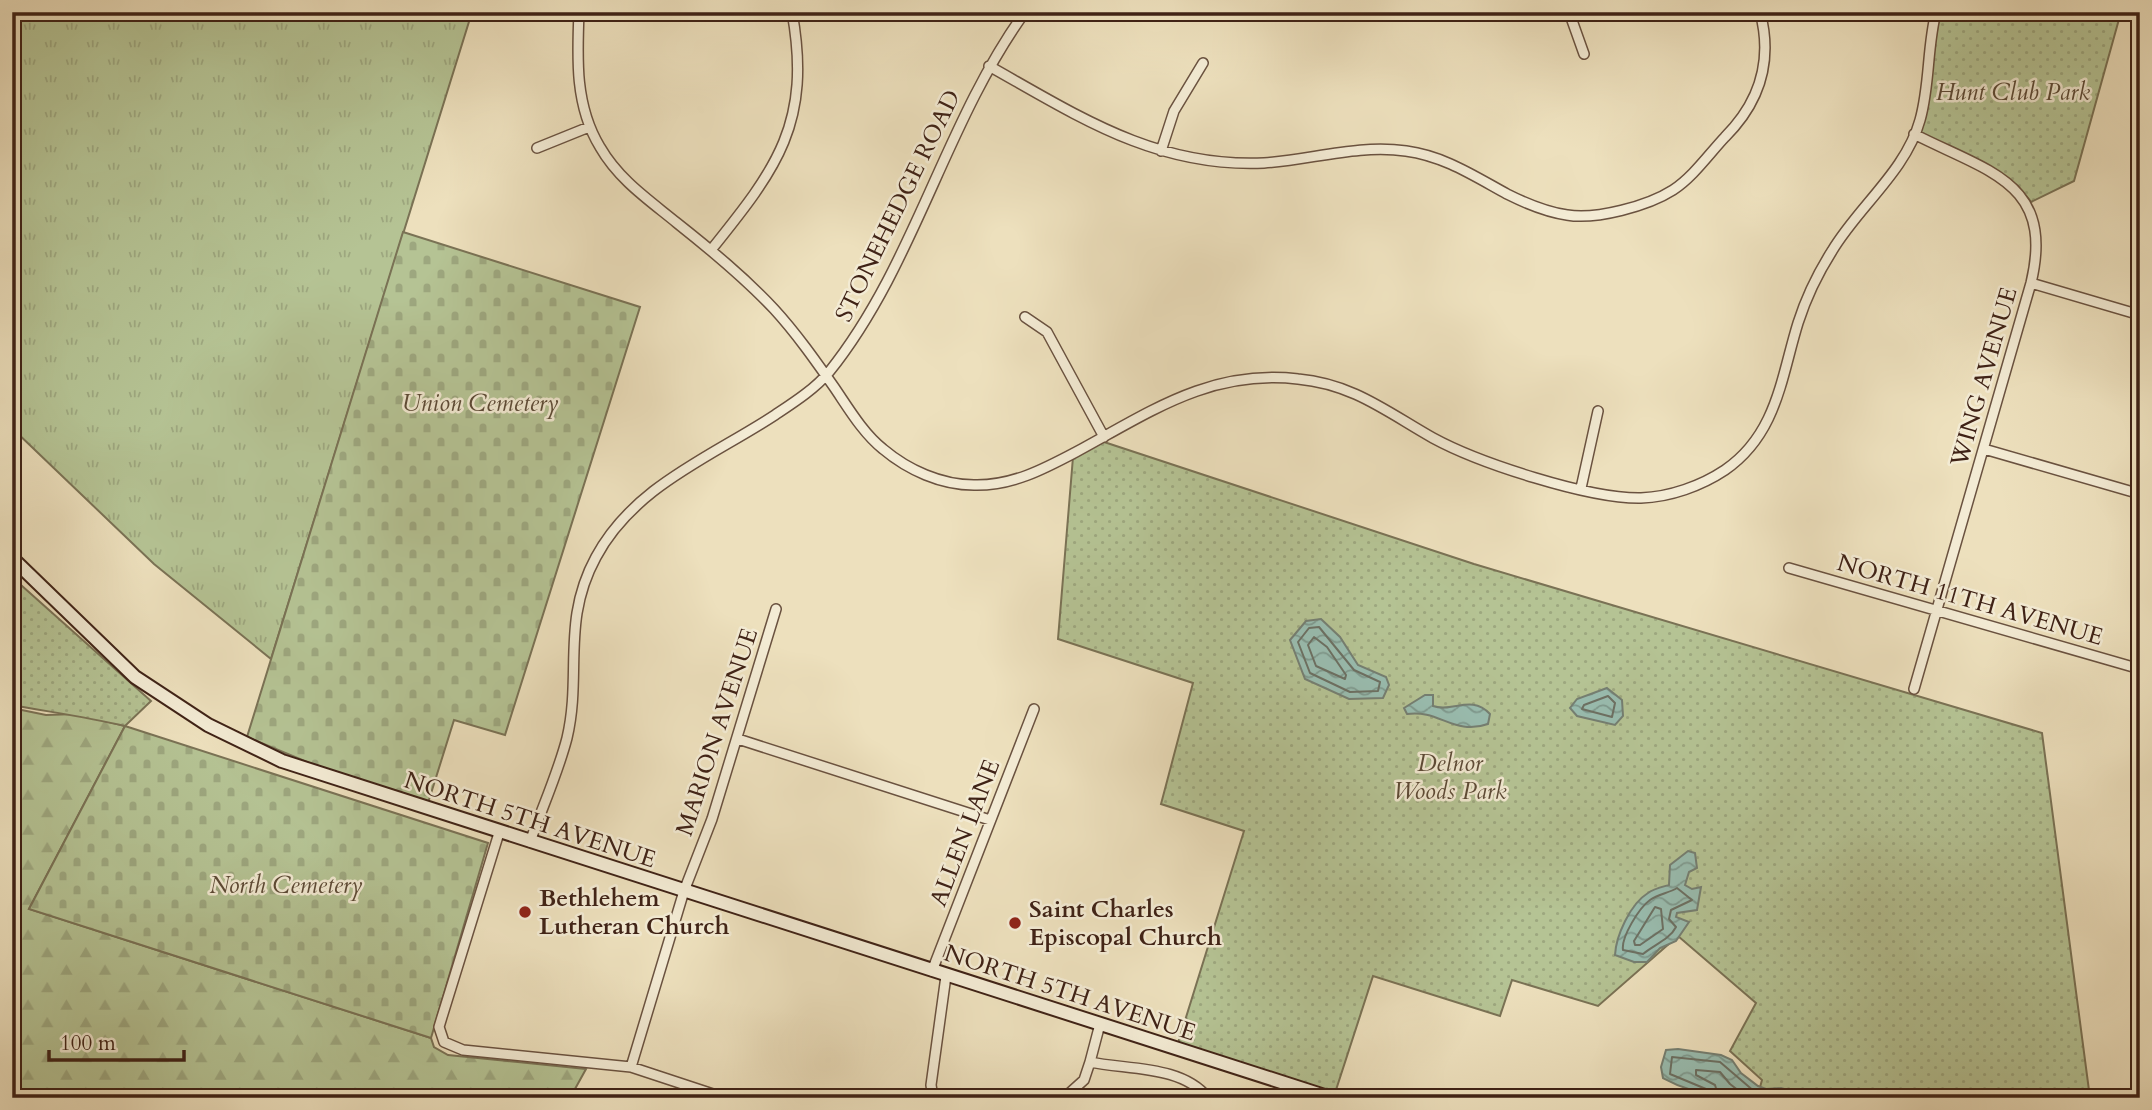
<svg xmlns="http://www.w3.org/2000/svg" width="2152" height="1110" font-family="Cardo,serif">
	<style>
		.grass { fill: url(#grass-tufts); stroke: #7a7255; stroke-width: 2 }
		.forest { fill: url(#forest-firs); stroke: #7a7255; stroke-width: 2 }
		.cemetery { fill: url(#cemetery-stones); stroke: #7a7255; stroke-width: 2 }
		.park { fill: url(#park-dots); stroke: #7a7255; stroke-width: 2 }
		.water { fill: url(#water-waves); stroke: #757f72; stroke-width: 2 }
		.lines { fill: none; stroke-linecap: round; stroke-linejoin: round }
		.shore { stroke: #6c7063; stroke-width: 2 }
		.street-casing { stroke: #6a5240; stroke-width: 12 }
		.secondary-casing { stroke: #3f2216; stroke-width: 16 }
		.street { stroke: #f3ebd4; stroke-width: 9 }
		.secondary { stroke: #f3ebd4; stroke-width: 12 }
		.poi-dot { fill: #8f2418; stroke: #f3ebd4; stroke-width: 2.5 }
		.labels { text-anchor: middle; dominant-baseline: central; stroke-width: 5; stroke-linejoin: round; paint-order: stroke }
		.park-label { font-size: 24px; font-style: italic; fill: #5c4a36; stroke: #f3ebd4 }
		.street-label { font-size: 24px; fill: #3f2216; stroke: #f3ebd4 }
		.poi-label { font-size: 24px; font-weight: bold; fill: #3f2216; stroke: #f3ebd4; text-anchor: start }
	</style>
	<defs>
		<pattern id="grass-tufts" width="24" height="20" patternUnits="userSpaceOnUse" patternTransform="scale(1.75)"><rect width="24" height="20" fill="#b5c394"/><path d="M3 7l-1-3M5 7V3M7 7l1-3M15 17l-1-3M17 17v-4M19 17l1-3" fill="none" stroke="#9da77f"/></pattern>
		<pattern id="forest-firs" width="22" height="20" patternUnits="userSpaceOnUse" patternTransform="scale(1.75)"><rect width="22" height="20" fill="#b5c394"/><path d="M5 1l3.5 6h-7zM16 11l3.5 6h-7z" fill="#9da77f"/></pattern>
		<pattern id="cemetery-stones" width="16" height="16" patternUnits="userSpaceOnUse" patternTransform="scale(1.75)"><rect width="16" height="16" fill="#b5c394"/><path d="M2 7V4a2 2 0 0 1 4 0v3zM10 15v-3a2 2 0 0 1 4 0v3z" fill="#9da77f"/></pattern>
		<pattern id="park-dots" width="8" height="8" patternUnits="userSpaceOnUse" patternTransform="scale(1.75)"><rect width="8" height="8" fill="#b5c394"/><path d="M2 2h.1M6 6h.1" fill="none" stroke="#9da77f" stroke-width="1.8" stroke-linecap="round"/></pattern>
		<pattern id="water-waves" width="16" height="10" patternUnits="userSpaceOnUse" patternTransform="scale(1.75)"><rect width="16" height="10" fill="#99bdb0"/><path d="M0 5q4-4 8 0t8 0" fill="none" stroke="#7e998e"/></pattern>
	</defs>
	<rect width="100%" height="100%" fill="#ede0bd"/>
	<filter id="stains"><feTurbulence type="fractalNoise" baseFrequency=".00286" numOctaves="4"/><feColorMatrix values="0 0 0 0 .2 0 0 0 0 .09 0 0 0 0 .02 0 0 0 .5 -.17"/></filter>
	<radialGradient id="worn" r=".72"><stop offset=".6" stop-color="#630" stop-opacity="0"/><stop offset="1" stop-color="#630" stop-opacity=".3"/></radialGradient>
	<path class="grass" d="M12,12H472L271,659L154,564L12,428Z"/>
	<path class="forest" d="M12,708L46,715L76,714L125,726L29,909L431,1038L434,1047L448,1055L586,1069L570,1098H12Z"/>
	<path class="cemetery" d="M403,232L640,307L505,735L454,720L428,803L324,769L247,737Z
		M125,726L488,843L431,1038L29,909Z"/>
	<path class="park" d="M1940,12H2121L2074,181L2031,202L2018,186L1920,134Z
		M1101,441L1474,564L2042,733L2090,1098H1757L1762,1080L1730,1051L1756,1003L1678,936L1598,1006L1512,980L1500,1016L1373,976L1335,1093L1178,1043L1244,831L1161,804L1193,683L1058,639L1073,457Z
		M12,577L151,701L125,726C87,717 50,712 12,705Z"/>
	<path class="water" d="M1321,619L1340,637L1358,665L1386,677L1389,685L1383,698L1349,699L1305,679L1290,640L1306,621Z
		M1607,688L1622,700L1623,716L1615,725L1577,716L1570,708L1577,699Z
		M1425,695H1433V706C1453,713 1471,694 1490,714L1488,724C1454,736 1439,709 1407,714L1404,708Z
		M1688,851L1695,853L1697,868L1689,872L1685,885L1692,889L1701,887L1697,910L1677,913L1676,917L1689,922L1676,941L1660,948L1647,962H1634L1615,955C1616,936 1630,904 1648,893C1653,889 1662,887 1669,885L1670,865Z
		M1678,1049L1721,1055L1732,1060L1741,1073L1758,1086L1766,1089L1781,1088L1815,1098C1762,1098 1710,1104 1663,1078L1661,1067L1666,1050Z"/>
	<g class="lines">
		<path class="shore" d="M1319,627L1354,670L1380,682L1378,691L1350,692L1310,673L1298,642L1309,628Z
			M1314,637L1327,647L1346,675L1345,679L1316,666L1308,645Z
			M1608,696L1615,703L1612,717L1582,709L1584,705Z
			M1677,888L1692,900L1671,910L1669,919L1676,927C1670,939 1654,945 1643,954L1623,950C1621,937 1639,908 1650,900C1658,894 1669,893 1677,888Z
			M1655,907L1661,909L1663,929L1640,945H1635L1634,941Z
			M1710,1098L1706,1089L1670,1074L1672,1057L1720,1062L1755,1092L1792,1098
			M1719,1098L1715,1085L1696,1075V1070L1720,1072L1730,1084L1748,1098"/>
		<g class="street-casing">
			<path id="street" d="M579,12C577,59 575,106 600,147C619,180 649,200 677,223C711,250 744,277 774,309C796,333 815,360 834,387C849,409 863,433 883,449C908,470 941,485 974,485C1012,486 1044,469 1076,452C1150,412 1210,369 1298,379C1353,384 1387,412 1433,438C1479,463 1589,499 1641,498C1670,497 1701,486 1725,470C1777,434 1781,378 1798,323C1806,298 1818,273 1832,251C1858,207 1906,171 1920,120C1930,85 1927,47 1936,12
				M1569,12L1584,54
				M989,66C1078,116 1156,168 1264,163C1311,160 1358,144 1406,151C1444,156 1474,176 1507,194C1525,203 1546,212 1567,215C1596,220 1648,206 1673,190C1693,177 1709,154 1725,137C1760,102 1773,61 1760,12
				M537,148L589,127
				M1161,151L1174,111L1203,63
				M711,250C777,168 812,123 792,12
				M2031,283L2140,315
				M1025,317L1047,332L1104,437
				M1984,449L2140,494
				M1581,488L1598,411
				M1789,568L2140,669
				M1914,689L2031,283C2055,182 1988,172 1914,134
				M738,739L990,820
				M499,833L442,1017L439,1027L444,1042L463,1050L631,1067L725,1098
				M530,842C542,808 558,773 567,738C582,674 561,621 596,557C634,486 711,457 775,415C793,403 815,389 829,372C915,265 944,124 1025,12
				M2137,872L2140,884
				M932,971L1034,709
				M1100,1024L1090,1062C1127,1070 1182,1065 1208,1098
				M631,1067L684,891L712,819L776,609
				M933,1098L931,1085L946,976
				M1064,1098L1084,1080L1090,1062"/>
		</g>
		<g class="secondary-casing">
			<path id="secondary" d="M12,558L135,677L208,725L282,761L1331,1098"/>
		</g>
		<use href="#street" class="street"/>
		<use href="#secondary" class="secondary"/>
	</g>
	<g class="poi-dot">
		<circle cx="525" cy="912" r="7"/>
		<circle cx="1015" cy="923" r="7"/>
	</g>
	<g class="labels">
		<g class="park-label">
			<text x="2013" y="92">Hunt Club Park</text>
			<text x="480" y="403">Union Cemetery</text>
			<text x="1450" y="763">Delnor<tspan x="1450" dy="28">Woods Park</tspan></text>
			<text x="286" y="885">North Cemetery</text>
		</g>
		<g class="street-label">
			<text transform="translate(898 206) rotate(-64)">STONEHEDGE ROAD</text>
			<text transform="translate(1984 377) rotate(-74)">WING AVENUE</text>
			<text transform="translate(1970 600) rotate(16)">NORTH 11TH AVENUE</text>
			<text transform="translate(717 732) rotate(-72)">MARION AVENUE</text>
			<text transform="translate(530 820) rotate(18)">NORTH 5TH AVENUE</text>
			<text transform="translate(965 833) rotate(-69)">ALLEN LANE</text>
			<text transform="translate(1070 993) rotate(18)">NORTH 5TH AVENUE</text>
		</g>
		<g class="poi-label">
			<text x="539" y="898">Bethlehem<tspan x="539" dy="28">Lutheran Church</tspan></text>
			<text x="1029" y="909">Saint Charles<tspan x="1029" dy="28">Episcopal Church</tspan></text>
		</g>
	</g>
	<rect width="2152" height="1110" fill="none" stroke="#ede0bd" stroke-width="42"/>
	<rect x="14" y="14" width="2124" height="1082" fill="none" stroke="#3f2216" stroke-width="3.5"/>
	<rect x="21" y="21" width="2110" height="1068" fill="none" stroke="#3f2216" stroke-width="2"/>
	<path d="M49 1050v10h135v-10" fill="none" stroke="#3f2216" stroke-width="3.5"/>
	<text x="60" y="1050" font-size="21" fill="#3f2216" stroke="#f3ebd4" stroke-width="5" paint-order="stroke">100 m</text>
	<rect width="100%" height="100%" filter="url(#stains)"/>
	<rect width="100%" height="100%" fill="url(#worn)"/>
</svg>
